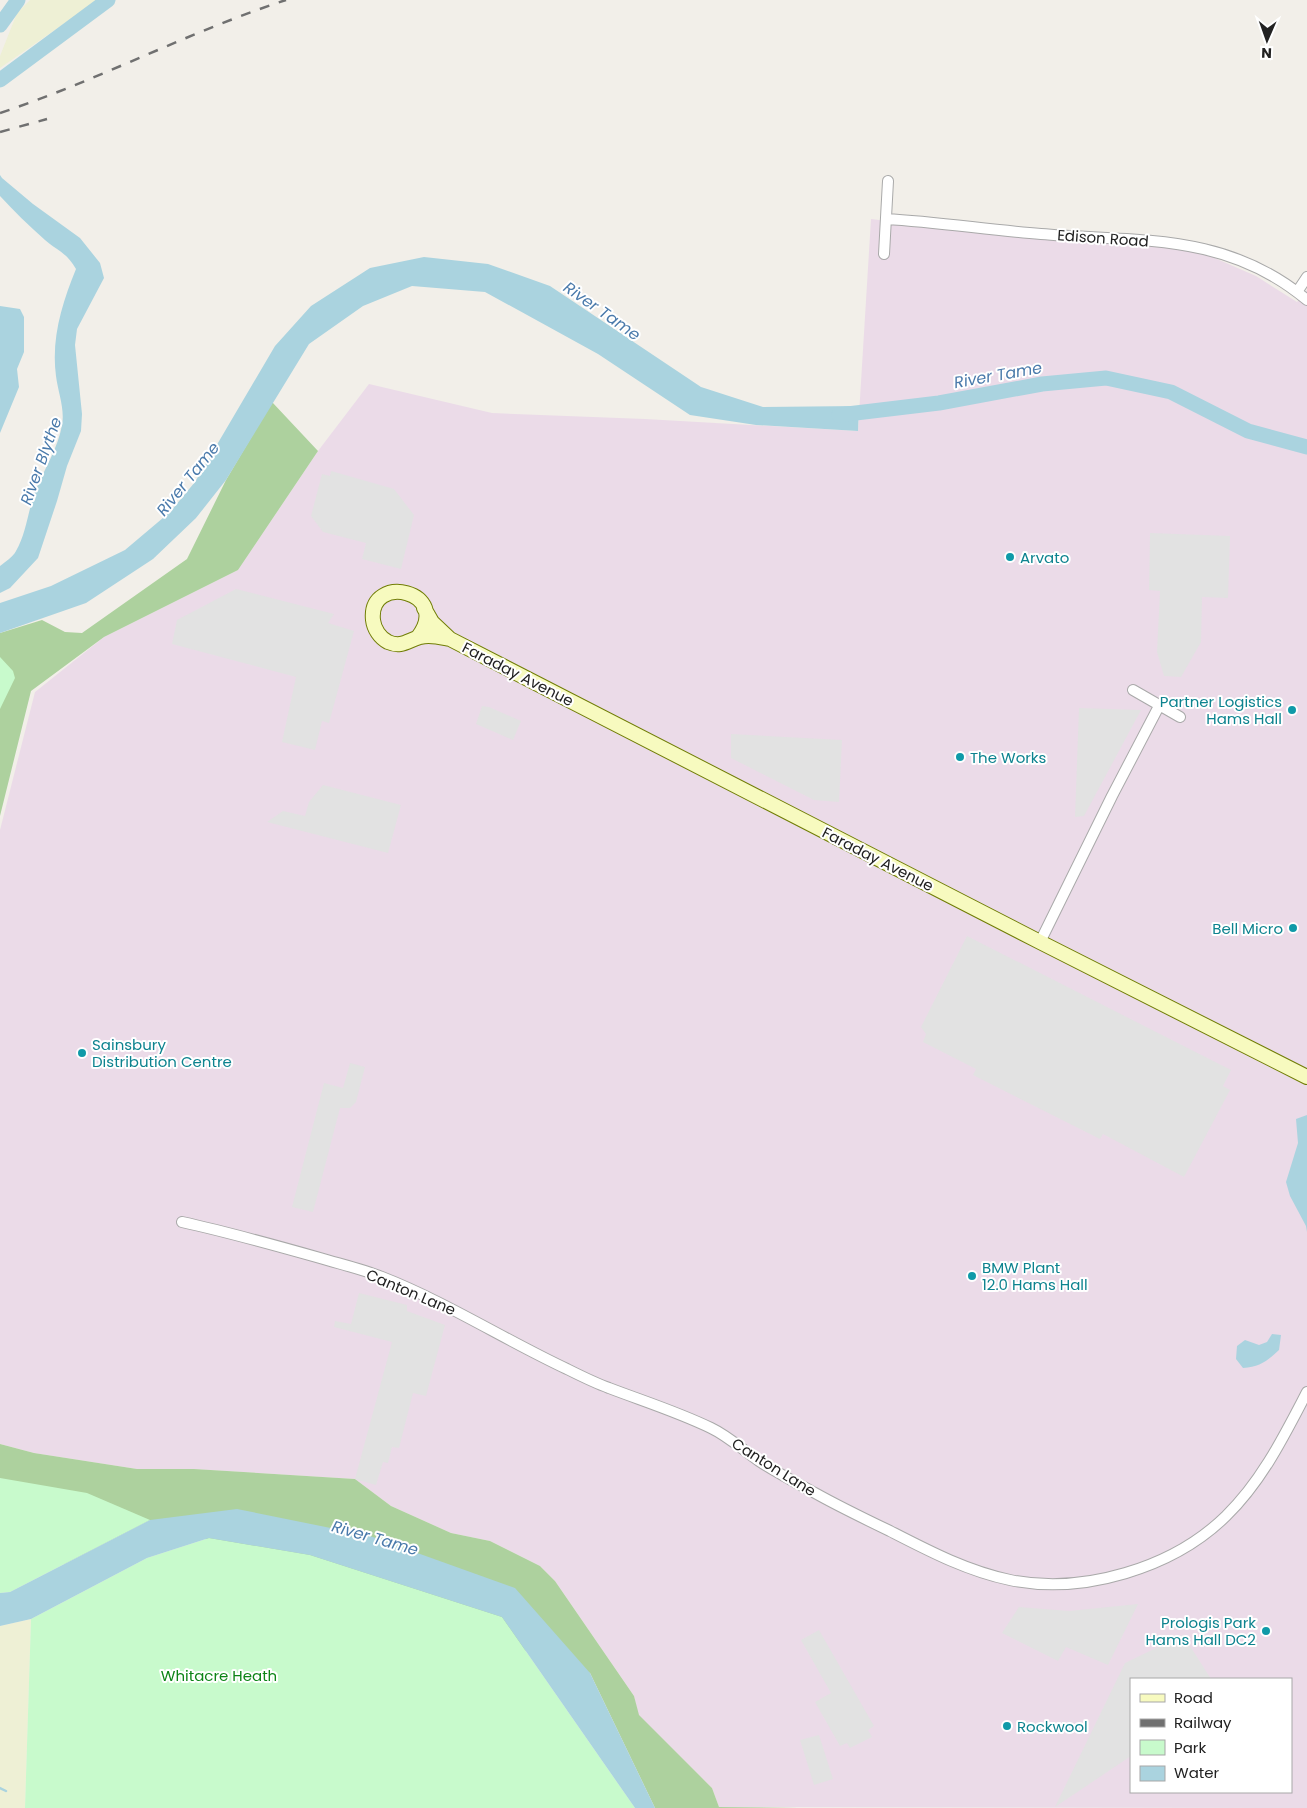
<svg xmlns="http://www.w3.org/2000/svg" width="1307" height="1808" font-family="Poppins,sans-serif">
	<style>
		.industrial { fill: #ebdbe8; fill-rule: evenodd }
		.farmland { fill: #eef0d5 }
		.forest { fill: #add19e }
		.park { fill: #c8facc }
		.parking { fill: #e2e2e2 }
		.water { fill: #aad3df }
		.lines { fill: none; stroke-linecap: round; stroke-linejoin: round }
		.stream { stroke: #aad3df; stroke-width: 2.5 }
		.river { stroke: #aad3df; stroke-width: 15 }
		.street-casing { stroke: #a9a9a9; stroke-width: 12 }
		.secondary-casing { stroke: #707d05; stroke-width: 16 }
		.street { stroke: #fff; stroke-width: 10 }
		.secondary { stroke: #f7fabf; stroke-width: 14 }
		.rail { stroke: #707070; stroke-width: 2.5; stroke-dasharray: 10 10; stroke-linecap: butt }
		.culture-dot { fill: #0f9aa8; stroke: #fff; stroke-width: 2 }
		.labels { text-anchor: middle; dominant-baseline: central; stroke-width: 4; stroke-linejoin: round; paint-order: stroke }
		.street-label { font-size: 15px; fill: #222; stroke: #fff }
		.culture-label { font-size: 15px; fill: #0d838f; stroke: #fff; text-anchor: start }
		.park-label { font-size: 15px; fill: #0c8416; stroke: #fff }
		.water-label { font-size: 16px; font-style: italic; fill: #4a7aab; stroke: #fff }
	</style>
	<rect width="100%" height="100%" fill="#f2efe9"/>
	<path class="industrial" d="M871,219L904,223L1172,247L1210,256L1256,276L1297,302L1307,290V1808L719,1807L712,1788L638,1715L634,1696L555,1581L540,1566L490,1541L451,1533L391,1506L355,1479L194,1469H137L34,1453L0,1444V830L35,692L104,637L238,570L318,451L369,384L492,413L645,419L858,431ZM1131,1679H1291V1792H1131Z"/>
	<path class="farmland" d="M30,0H98L0,68V56L17,13Z
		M31,1619L25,1808H0V1626Z"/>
	<path class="forest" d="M272,402L318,451L238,570L104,637L31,691L0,816V633L42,620L65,632L82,633L187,559L226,480Z
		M0,1444L34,1453L137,1469H194L355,1479L391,1506L451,1533L490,1541L540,1566L555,1581L634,1696L639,1715L712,1788L719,1807L798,1808H655L590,1673L150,1520L64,1564L0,1478Z"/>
	<path class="park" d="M0,657L13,671L15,678L0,709Z
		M0,1478L87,1493L150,1520L10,1592L0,1593Z
		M209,1538L310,1555L502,1617L635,1808H25L31,1619L147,1558Z"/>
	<path class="parking" d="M331,471L394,489L414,515L401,569L362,559L366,543L323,532L311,516L322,474L330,476Z
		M1150,533L1230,536L1228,598L1202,597L1201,642L1181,677L1164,676L1157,652L1160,591L1149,590Z
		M236,589L334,614L328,623L354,631L329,723L322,721L315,750L282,742L296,677L172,644L177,620Z
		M482,706L489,707L521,721L513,740L476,724Z
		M1079,708L1141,710L1084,816L1075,817Z
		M731,734L842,740L839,802L814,800L731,758Z
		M323,785L401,805L388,853L267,822L283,811L305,816L309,802Z
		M967,936L1231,1070L1223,1086L1230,1090L1184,1177L1103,1134L1100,1139L973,1075L976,1069L923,1042L926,1034L921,1027Z
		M350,1063L365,1067L356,1102L350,1108H340L313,1212L292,1207L324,1083L343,1088Z
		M359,1293L407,1305V1311L445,1325L426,1396L413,1393L399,1448L392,1447L388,1463L383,1462L376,1485L355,1479L392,1342L334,1327L335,1321L351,1324Z
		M1138,1604L1108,1665L1066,1647L1058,1661L1002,1633L1019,1607L1069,1611Z
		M819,1630L874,1726L868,1730L872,1737L850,1748L847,1743L840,1746L815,1702L831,1693L801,1640Z
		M1183,1635L1211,1679H1131V1756L1055,1807L1125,1663Z
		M819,1735L833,1779L814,1785L800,1740Z"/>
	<path class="water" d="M0,175L2,178L33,204L80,238L100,263L104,278L77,329L75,345L82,414L81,431L67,466L57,501L38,558L10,588L0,593V566C5,562 13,557 16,551C27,532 28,509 36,489C45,468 58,448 62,425C65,409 58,392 56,376C51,339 62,303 76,269C67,253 58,251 45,240C29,226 14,211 0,196Z
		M424,257L488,264L550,286L701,387L763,407L859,406L858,431L756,425L690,415L598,354L485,292L412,286L363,306L309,344L226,480L196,518L153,559L86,603L0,633V603L51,586L125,550L170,512L195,482L275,346L311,306L370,268Z
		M0,306L20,309L24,317V352L17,369L19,387L0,433Z
		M1307,1115V1232L1306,1226L1290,1196L1286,1182L1298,1143L1296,1119Z
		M1272,1334L1281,1335L1279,1350C1267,1361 1260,1367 1243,1368L1236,1359L1237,1346L1245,1340L1259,1345L1267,1342Z
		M237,1509L370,1536L515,1588L590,1673L655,1808H635L502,1617L310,1555L209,1538L147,1558L31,1619L0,1626V1593L10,1592L150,1520Z"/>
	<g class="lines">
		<path class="stream" d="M0,1788L6,1791"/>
		<path class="river" d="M0,25L18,0
			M0,80L108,0
			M839,415L939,403L1042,384L1106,378L1171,392L1248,431L1307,447"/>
		<g class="street-casing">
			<path id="street" d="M886,219C938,222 989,230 1041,234C1138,242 1226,232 1307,300
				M884,254L888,181
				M1297,292L1307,277
				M1133,690L1180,717
				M1040,942L1112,796L1159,706
				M182,1222C228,1232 274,1245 320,1258C340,1264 362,1269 382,1277C446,1302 505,1340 567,1369C581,1376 595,1383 609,1388C643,1401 678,1412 711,1428C728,1436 743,1450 759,1461C777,1473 797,1483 815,1493C840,1507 865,1519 890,1531C929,1551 967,1571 1010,1580C1083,1595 1173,1568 1226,1516C1262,1481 1284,1436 1307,1392"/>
		</g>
		<g class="secondary-casing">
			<path id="secondary" d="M424,608L432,622L450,639L1040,942L1307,1077
				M418,637C453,591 368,572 373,620C374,629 380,638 388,642C402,648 408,640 420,637C430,634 440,637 450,639"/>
		</g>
		<use href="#street" class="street"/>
		<use href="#secondary" class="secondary"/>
		<path class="rail" d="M0,113C97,81 188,32 286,0
			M0,132L47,119"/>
	</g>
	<g class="culture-dot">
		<circle cx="1010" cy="557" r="5"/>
		<circle cx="1292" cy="710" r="5"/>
		<circle cx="960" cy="757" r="5"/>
		<circle cx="1293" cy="928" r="5"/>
		<circle cx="82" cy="1053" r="5"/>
		<circle cx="972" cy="1276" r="5"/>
		<circle cx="1266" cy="1631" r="5"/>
		<circle cx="1007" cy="1726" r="5"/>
	</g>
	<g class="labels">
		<g class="street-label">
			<text transform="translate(1103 238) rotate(4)">Edison Road</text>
			<text transform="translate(518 674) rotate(27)">Faraday Avenue</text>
			<text transform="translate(878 859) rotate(27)">Faraday Avenue</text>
			<text transform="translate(411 1292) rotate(23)">Canton Lane</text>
			<text transform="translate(774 1467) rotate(32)">Canton Lane</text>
		</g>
		<g class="culture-label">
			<text x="1020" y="557">Arvato</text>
			<text x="1282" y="701" text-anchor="end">Partner Logistics<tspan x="1282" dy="17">Hams Hall</tspan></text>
			<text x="970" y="757">The Works</text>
			<text x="1283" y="928" text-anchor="end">Bell Micro</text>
			<text x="92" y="1044">Sainsbury<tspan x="92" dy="17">Distribution Centre</tspan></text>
			<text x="982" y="1267">BMW Plant<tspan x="982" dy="17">12.0 Hams Hall</tspan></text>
			<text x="1256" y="1622" text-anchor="end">Prologis Park<tspan x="1256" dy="17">Hams Hall DC2</tspan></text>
			<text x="1017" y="1726">Rockwool</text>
		</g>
		<g class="park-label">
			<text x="219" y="1675">Whitacre Heath</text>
		</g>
		<g class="water-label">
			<text transform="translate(602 311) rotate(35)">River Tame</text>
			<text transform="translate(998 375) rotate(-10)">River Tame</text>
			<text transform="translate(41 461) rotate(-70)">River Blythe</text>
			<text transform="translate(188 479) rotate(-51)">River Tame</text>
			<text transform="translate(375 1538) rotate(16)">River Tame</text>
		</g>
	</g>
	<rect x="1130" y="1678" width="162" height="115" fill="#ffffff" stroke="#a7a7a7"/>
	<rect x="1140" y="1694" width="25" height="8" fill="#f7fabf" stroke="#a7a7a7"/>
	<text x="1174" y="1703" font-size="15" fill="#222222">Road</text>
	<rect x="1140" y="1719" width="25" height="8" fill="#707070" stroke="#a7a7a7"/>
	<text x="1174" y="1728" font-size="15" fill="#222222">Railway</text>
	<rect x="1140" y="1740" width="25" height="15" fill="#c8facc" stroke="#a7a7a7"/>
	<text x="1174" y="1753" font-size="15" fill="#222222">Park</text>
	<rect x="1140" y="1766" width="25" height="15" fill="#aad3df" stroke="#a7a7a7"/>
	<text x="1174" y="1778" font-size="15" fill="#222222">Water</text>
	<g transform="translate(1267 40) rotate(182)" stroke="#ffffff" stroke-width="4" paint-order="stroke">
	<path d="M0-4L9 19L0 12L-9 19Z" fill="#222222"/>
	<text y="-8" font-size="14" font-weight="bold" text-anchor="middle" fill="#222222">N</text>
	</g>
</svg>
